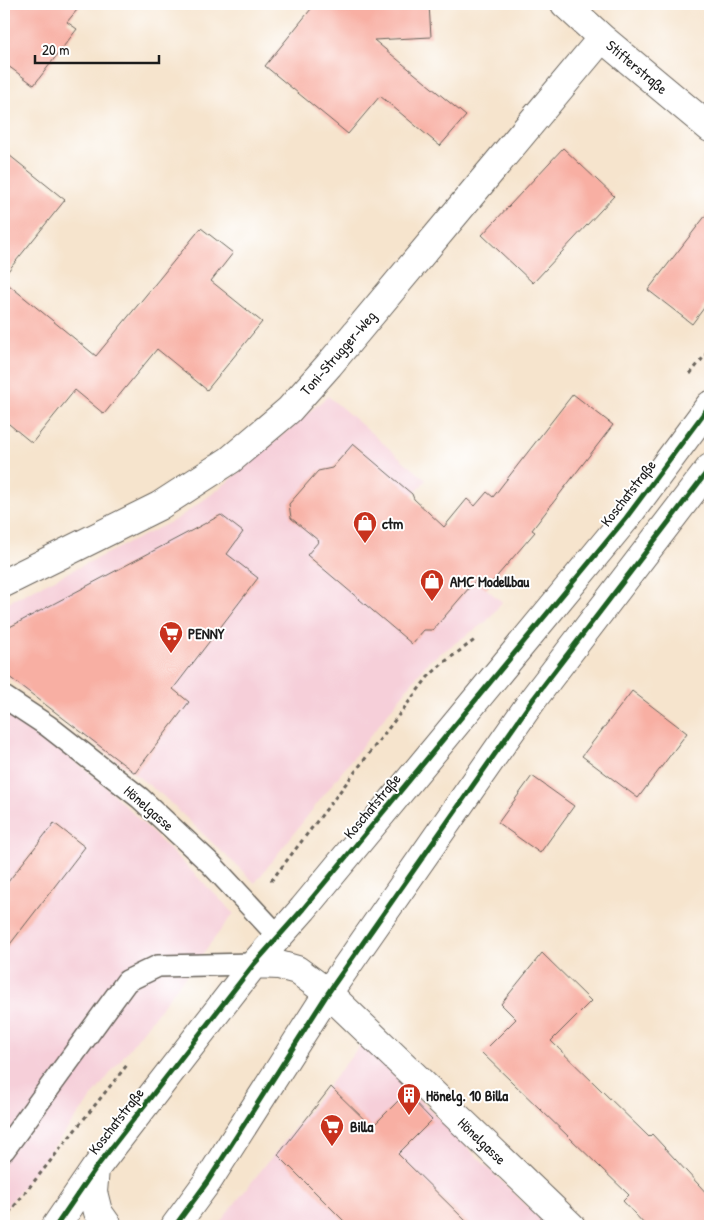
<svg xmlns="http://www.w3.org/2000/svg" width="714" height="1230" font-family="'Patrick Hand',sans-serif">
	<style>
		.built { fill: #f6cfd9 }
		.building { fill: #f8afa3 }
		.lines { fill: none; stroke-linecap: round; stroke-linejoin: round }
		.service-casing { stroke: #68625a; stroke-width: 24 }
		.minor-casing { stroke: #68625a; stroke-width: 30 }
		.secondary-casing { stroke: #68625a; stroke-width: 30 }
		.path { stroke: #68625a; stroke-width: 3; stroke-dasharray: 4 4; stroke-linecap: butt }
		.service { stroke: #fff; stroke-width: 21 }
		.minor { stroke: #fff; stroke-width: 28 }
		.secondary { stroke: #fff; stroke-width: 28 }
		.cycleway-casing { stroke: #fff; stroke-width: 8 }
		.cycleway { stroke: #1b5e20; stroke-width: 5 }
		.labels { text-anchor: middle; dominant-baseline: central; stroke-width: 4; stroke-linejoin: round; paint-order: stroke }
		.street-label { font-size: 15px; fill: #1c1c1c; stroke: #fff }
		.poi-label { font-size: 15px; font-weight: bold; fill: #1c1c1c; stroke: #fff; text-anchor: start }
	</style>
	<rect width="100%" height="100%" fill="#fff"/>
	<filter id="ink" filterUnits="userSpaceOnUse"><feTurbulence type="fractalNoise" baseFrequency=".02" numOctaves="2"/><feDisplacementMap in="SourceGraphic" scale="10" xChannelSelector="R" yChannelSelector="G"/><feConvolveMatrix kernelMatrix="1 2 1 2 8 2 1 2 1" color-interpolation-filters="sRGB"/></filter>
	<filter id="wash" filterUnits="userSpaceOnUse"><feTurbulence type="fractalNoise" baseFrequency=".0096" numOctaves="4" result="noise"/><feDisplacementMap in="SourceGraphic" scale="20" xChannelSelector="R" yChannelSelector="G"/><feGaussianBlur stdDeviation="1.12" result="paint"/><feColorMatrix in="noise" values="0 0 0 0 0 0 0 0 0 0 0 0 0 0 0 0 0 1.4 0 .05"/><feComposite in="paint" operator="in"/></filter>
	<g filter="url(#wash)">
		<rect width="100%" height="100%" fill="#f6e4cd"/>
		<path class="built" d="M328,396L426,480L398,514L502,602L487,621L428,662L255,883L162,795L4,674V604L177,519L219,489Z
			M4,706L99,780L234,913L4,1211Z
			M362,1043L547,1226H217Z"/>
		<g id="blocks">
			<path class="building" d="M12,4H82L67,22L77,29L34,85L4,63V15Z
				M315,4H429L431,37L374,40L466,116L440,146L380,96L348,134L265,66Z
				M563,148L614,196L533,283L482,235Z
				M4,151L65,200L4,276Z
				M710,210V300L692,324L648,290Z
				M201,228L233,253L211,281L262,322L207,390L157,349L104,414L75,390L32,443L4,420V281L96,356Z
				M573,394L613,425L532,530L535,532L486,589L475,581L433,630H424L412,644L307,555L319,541L291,518L289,504L318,471L332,468L353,444L412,494L414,499L444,527L467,499L475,506L487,492L493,497Z
				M221,515L243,532L227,554L258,578L173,689L189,702L135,773L4,673V630Z
				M632,691L687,733L638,798L582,756Z
				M532,776L574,806L540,853L498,823Z
				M54,823L85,847L4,952V887Z
				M542,953L591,1001L551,1041L649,1137L652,1134L710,1197V1226H646L623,1201L629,1195L482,1053L516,1019L501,1004Z
				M331,1087L372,1127L406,1093L432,1120L398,1154L471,1226H349L278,1155Z"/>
		</g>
	</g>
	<g filter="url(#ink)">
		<use href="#blocks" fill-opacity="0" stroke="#68625a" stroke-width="1"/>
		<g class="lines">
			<g class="service-casing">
				<path id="service" d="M4,697L48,726L140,798L211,864L279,937
					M4,1150L127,981L158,966L254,964"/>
			</g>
			<g class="minor-casing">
				<path id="minor" d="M565,4L602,38L710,128
					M4,583L159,506L230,460L289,410L329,365L602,38
					M328,993L571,1226"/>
			</g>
			<g class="secondary-casing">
				<path id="secondary" d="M254,964L279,965L297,970L328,993
					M95,1169L93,1192L98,1212L108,1226
					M56,1226L95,1169L254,964L303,909L626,518L710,405
					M175,1226L208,1181L328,993L358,950L534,698L710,468"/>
			</g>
			<path class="path" d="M690,374L710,349
				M271,881L428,677L443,663L476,639
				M4,1219L127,1065"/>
			<use href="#service" class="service"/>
			<use href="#minor" class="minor"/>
			<use href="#secondary" class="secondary"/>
			<g class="cycleway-casing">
				<path id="cycleway" d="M56,1226L95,1169L254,964L303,909L626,518L710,405
					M175,1226L208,1181L328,993L358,950L534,698L710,468"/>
			</g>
			<use href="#cycleway" class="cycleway"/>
		</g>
	</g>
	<defs>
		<g id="shop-pin" transform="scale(1.25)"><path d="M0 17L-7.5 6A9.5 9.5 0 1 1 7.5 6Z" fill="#c8321e" stroke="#fff"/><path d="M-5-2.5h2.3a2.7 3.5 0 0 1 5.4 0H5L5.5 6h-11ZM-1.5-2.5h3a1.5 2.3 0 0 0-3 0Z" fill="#fff"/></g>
		<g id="supermarket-pin" transform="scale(1.25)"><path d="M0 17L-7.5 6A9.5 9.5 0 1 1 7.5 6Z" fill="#c8321e" stroke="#fff"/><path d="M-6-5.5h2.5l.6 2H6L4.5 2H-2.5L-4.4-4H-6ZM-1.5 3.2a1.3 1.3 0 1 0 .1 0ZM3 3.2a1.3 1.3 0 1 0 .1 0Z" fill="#fff"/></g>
		<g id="building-pin" transform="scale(1.25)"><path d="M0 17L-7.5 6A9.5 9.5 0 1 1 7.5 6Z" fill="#c8321e" stroke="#fff"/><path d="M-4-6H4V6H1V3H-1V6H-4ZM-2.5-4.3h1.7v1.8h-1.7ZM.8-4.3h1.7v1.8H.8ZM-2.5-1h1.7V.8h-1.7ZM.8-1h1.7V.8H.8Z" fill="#fff"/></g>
	</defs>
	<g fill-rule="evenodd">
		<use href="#shop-pin" x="365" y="523"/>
		<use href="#shop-pin" x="432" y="581"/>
		<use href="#supermarket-pin" x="171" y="633"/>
		<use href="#building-pin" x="409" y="1095"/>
		<use href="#supermarket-pin" x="332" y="1126"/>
	</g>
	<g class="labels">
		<g class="street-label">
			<text transform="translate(637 67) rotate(40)">Stifterstraße</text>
			<text transform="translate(338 353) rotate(-49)">Toni-Strugger-Weg</text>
			<text transform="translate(628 493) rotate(-52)">Koschatstraße</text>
			<text transform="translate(372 806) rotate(-50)">Koschatstraße</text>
			<text transform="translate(149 808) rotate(41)">Hönelgasse</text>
			<text transform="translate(116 1121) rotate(-52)">Koschatstraße</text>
			<text transform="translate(482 1141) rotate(44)">Hönelgasse</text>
		</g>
		<g class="poi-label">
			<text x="382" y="523">ctm</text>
			<text x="450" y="581">AMC Modellbau</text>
			<text x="188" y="633">PENNY</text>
			<text x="426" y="1095">Hönelg. 10 Billa</text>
			<text x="350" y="1126">Billa</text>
		</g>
	</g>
	<rect width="714" height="1230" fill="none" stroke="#fff" stroke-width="20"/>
	<path d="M35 55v8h124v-8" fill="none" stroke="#1c1c1c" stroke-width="2.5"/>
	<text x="42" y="55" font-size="15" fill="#1c1c1c" stroke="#ffffff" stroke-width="4" paint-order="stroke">20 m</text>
</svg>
